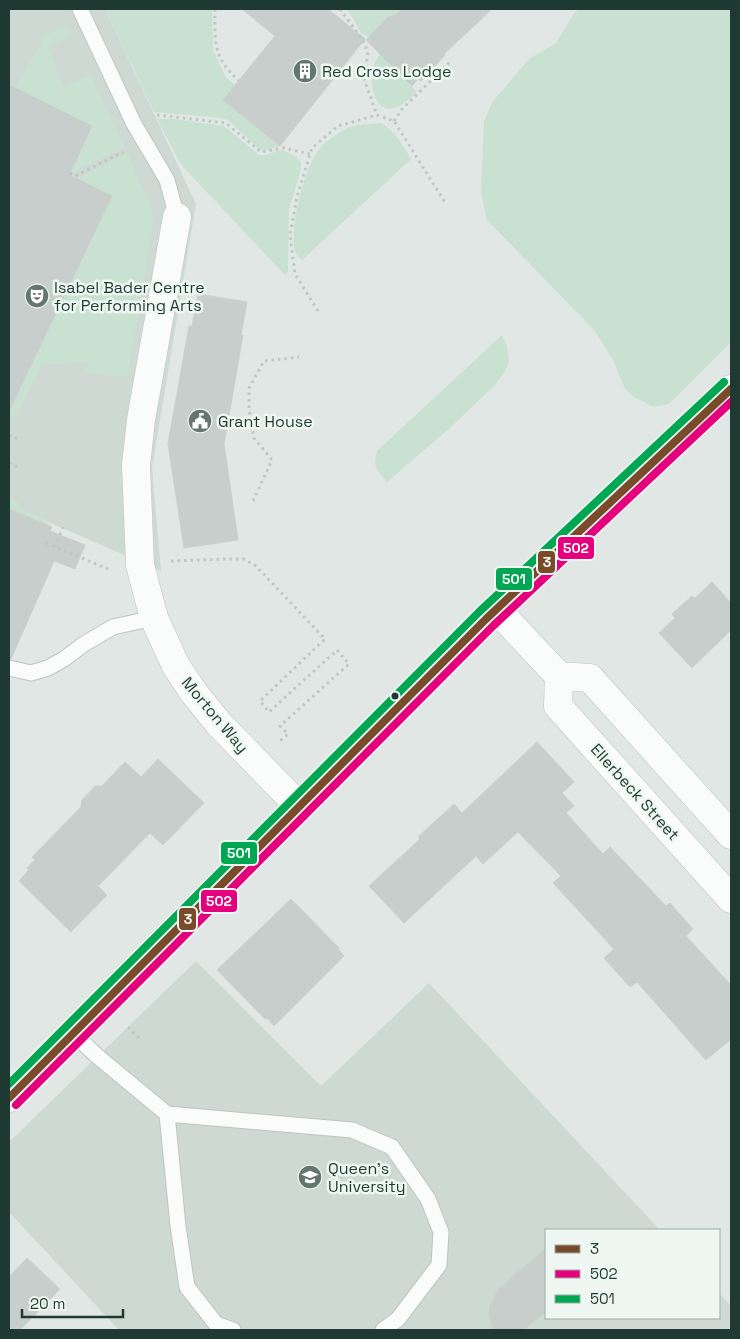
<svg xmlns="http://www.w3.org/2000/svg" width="740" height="1339" font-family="'Space Grotesk',sans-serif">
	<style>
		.built { fill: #ced9d4 }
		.green { fill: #c9e1d0 }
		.building { fill: #c8cecb; stroke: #cad0cd }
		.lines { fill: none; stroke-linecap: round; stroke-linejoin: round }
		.lane-casing { stroke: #bec4c1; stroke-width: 17 }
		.street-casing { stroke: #bec4c1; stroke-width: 29 }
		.secondary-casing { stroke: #bcc5c1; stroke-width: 29 }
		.path { stroke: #bfc7c5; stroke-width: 3; stroke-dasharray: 2.5 4; stroke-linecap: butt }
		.lane { stroke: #fafbfb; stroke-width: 15 }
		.street { stroke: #fafbfb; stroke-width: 28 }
		.secondary { stroke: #fafbfb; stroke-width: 28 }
		.bus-1-casing { stroke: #eef7f2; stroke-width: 11 }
		.bus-2-casing { stroke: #eef7f2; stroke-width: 11 }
		.bus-3-casing { stroke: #eef7f2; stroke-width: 11 }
		.bus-1 { stroke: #7a4b2a; stroke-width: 8 }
		.bus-2 { stroke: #e5007d; stroke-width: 8 }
		.bus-3 { stroke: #00a651; stroke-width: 8 }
		.bus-dot { fill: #1f3a32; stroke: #eef7f2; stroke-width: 2 }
		.labels { text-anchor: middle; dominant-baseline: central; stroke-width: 5; stroke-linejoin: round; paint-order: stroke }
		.poi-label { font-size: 16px; fill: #1f3a32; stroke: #eef7f2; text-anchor: start }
		.street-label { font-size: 16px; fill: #1f3a32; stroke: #eef7f2 }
		.line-badge { stroke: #eef7f2; stroke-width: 2 }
		.badge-label { font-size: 14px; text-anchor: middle; font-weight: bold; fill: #fff }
	</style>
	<rect width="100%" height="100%" fill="#e1e7e4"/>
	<path class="built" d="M9,9H105L196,204L152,468L161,571L9,505Z
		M196,961L321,1086L429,983L660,1230H546V1318H719V1293L731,1306V1330H119L9,1212V1142Z"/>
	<path class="green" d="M105,9H212L213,50L226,77L235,85L223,100L280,146L266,150L259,149L228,120L220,118L154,112Z
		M346,9H456L376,39L361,33L350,13Z
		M579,9H731V342L669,404L654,407L634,397L625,389L613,360L594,330L487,220L481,193L484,121L493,101L529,59L556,43L574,13Z
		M62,28H67L71,35L48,47L63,87L90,75L125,148L74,172L71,171L92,126L15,89L43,39C49,33 54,30 62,28Z
		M380,54L416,91C413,96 410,99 405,102C379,123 368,90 373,68C374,63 377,59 380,54Z
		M157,119H173L224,126L259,155H265L282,150L296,156L301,162V170L289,209L288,272L285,275L186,170L179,161Z
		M381,123C394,130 404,146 411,159L302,260C299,257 296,255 295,251C289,228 305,162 322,146C332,137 345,127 358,125C366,124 373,124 381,123Z
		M127,153L148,199L153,214L152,229L128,376L84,373L89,362L41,365L16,418L9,415V395L15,398L112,197L76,179Z
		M502,335L507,347L509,362L504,373L495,385L451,427L387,482C376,469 373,468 377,451Z
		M9,496L14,498L13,501L19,503L17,506L23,509L22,511L47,522L52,527L9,509Z"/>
	<path class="building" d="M242,9H328L365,39L280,146L223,100L275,36Z
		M403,9H492L444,54L445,55L421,81L418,79L412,86L366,40L388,17L397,14Z
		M9,85L92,126L69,175L112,196L9,411Z
		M198,294L247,302L241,335H243L224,444L238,540L184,548L168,444L189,326H192Z
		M9,509L52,527L50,531L85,545L75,569L54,561L11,659H9Z
		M712,582L731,603V630L692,668L659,633L675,618L672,614L692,596L695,598Z
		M537,742L574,782L562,793L574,806L566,813L603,854L610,847L666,906L670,903L693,929L686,936L731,985V1039L706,1060L637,982L630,987L604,958L614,949L553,883L561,876L518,832L483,864L476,856L404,923L369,886L420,839L418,837L454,804L462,813Z
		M158,759L204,803L163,845L150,833L98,886L107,895L71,932L19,881L29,870L27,868L35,860L32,857L81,807L82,800L95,786H102L125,762L141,777Z
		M291,899L339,948L338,949L344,956L274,1026L267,1018L265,1019L217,970Z
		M546,1248V1311L524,1330H493L489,1315L490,1305L499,1289Z
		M27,1258L60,1289L20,1330H9V1277Z"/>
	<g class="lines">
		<g class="lane-casing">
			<path id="lane" d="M80,9L134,124L167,180L177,217
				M9,668L31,673L48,668L64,659L84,644L113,627L154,618
				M73,1033L97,1056L167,1114L352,1130L392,1147L428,1199L441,1232L439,1265L398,1319L383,1330
				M167,1114L178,1226L187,1287L216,1324L233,1330"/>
		</g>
		<g class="street-casing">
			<path id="street" d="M177,217L141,420L136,465L140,565L154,618L176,666L194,693L220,725L299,806
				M497,610L559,676L558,706L731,899
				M559,676L590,678L731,835"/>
		</g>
		<g class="secondary-casing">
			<path id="secondary" d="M9,1098L486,619L731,389"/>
		</g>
		<path class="path" d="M215,9C215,42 212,56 239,81
			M340,9L362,39L368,52L364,79L377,115L394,121L446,204
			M157,115L226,123L261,152L284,148L310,154
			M394,121L402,109L450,62
			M70,173L75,176L123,152
			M318,311L295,274L290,235L297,197L310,154L312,148L338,126L377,115
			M9,435L20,440
			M9,463L17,467
			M253,501L272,460L254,438L249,410V388L264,361L299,357
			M46,543L108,569
			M55,547L63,527
			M171,561L224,559H244L256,566L325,639L260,701L269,712L337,650L349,664L280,726L288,734L280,741
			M128,1027L142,1041"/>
		<use href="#lane" class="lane"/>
		<use href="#street" class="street"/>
		<use href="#secondary" class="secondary"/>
		<g class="bus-1-casing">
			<path id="bus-1" d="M9,1098L486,619L731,389"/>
		</g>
		<g class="bus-2-casing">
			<path id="bus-2" d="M16,1105L493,626L731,402"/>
		</g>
		<g class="bus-3-casing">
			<path id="bus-3" d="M9,1084L479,612L724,382"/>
		</g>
		<use href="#bus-1" class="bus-1"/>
		<use href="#bus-2" class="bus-2"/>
		<use href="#bus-3" class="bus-3"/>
	</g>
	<defs>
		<g id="building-disc" transform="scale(1.25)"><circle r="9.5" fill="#637770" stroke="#eef7f2"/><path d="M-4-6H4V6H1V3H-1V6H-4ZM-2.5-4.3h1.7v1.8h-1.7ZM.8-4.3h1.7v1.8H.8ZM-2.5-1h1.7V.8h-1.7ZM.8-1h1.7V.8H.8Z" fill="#fff"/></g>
		<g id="theatre-disc" transform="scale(1.25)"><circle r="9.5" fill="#637770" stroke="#eef7f2"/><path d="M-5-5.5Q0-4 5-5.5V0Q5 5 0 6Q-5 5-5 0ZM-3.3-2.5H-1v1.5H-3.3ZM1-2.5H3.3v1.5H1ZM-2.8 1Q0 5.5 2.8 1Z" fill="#fff"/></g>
		<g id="civic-disc" transform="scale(1.25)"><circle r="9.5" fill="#637770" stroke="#eef7f2"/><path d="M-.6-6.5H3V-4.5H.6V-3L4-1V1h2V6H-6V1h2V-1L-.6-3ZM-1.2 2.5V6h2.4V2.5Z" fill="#fff"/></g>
		<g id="university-disc" transform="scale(1.25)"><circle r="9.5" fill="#637770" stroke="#eef7f2"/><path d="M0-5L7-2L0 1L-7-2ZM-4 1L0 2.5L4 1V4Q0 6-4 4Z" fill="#fff"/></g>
	</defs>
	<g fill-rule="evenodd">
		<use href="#building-disc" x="305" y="71"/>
		<use href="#theatre-disc" x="37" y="296"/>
		<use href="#civic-disc" x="200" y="421"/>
		<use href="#university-disc" x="310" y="1177"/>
	</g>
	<circle class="bus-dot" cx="395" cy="696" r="4.5"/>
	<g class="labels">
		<g class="poi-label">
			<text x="322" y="71">Red Cross Lodge</text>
			<text x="54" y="287">Isabel Bader Centre<tspan x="54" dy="18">for Performing Arts</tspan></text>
			<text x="218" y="421">Grant House</text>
			<text x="328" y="1168">Queen's<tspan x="328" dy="18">University</tspan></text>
		</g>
		<g class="street-label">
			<text transform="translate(215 715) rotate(50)">Morton Way</text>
			<text transform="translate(635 792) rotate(48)">Ellerbeck Street</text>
		</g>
	</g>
	<g class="line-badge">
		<rect x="557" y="536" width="38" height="24" rx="5" fill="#e5007d"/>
		<rect x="537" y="550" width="19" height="24" rx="5" fill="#7a4b2a"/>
		<rect x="495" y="567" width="38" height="24" rx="5" fill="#00a651"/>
		<rect x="220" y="841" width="38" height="24" rx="5" fill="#00a651"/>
		<rect x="200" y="889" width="38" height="24" rx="5" fill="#e5007d"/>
		<rect x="178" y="907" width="19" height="24" rx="5" fill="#7a4b2a"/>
	</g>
	<g class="badge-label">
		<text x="576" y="553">502</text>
		<text x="547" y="567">3</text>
		<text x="514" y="584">501</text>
		<text x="239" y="858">501</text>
		<text x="219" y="906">502</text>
		<text x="188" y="924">3</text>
	</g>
	<rect width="740" height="1339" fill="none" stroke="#1f3a32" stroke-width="20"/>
	<rect x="545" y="1229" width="175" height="90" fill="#eef7f2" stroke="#9baba5"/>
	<rect x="555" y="1245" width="25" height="8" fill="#7a4b2a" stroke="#9baba5"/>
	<text x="590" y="1254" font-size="15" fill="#1f3a32">3</text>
	<rect x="555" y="1270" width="25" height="8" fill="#e5007d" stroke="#9baba5"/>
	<text x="590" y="1279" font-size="15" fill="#1f3a32">502</text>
	<rect x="555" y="1295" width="25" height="8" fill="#00a651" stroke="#9baba5"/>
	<text x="590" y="1304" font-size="15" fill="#1f3a32">501</text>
	<path d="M22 1309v8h101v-8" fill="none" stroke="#1f3a32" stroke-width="2.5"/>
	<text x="30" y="1309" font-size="15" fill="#1f3a32" stroke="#eef7f2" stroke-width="4" paint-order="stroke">20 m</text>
</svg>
